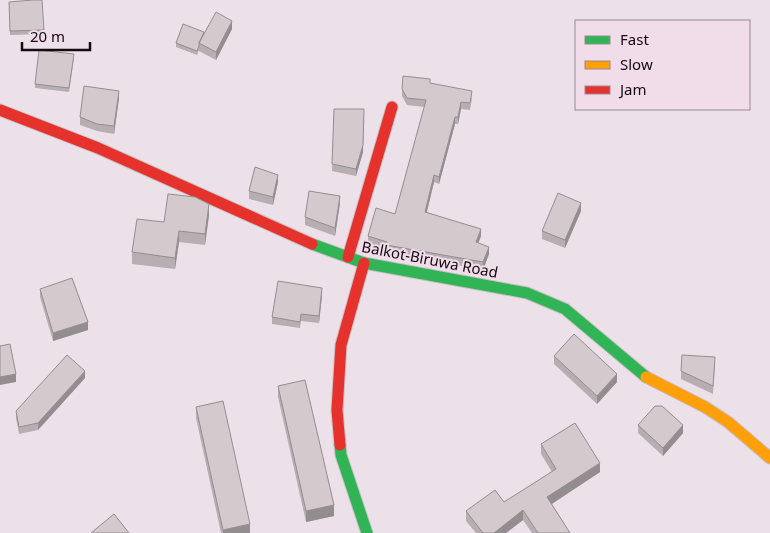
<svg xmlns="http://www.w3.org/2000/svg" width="770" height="533" font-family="'Noto Sans',sans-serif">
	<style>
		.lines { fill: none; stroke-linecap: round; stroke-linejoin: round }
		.fast-casing { stroke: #c8bfc4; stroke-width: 13 }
		.slow-casing { stroke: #c8bfc4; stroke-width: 13 }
		.jam-casing { stroke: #c8bfc4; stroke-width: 13 }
		.fast { stroke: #30b455; stroke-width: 11 }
		.slow { stroke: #ff9f0a; stroke-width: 11 }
		.jam { stroke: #e5322d; stroke-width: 11 }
		.wall { fill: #b6aeb1 }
		.shaded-wall { fill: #948d90 }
		.building { fill: #d4cace; stroke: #948d90 }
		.labels { text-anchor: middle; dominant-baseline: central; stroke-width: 4; stroke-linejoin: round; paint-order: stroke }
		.street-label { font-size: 15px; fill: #120b0f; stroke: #f1dce9 }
	</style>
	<rect width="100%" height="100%" fill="#ece1e8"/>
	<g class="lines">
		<g class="fast-casing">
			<path id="fast" d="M312,244L364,263L527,293L565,309L646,377
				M340,445L341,455L367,533"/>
		</g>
		<g class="slow-casing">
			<path id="slow" d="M646,377L705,407L728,422L770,458"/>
		</g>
		<g class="jam-casing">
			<path id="jam" d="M0,110L98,148L312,244
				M348,257L392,107
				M340,445L337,410L341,345L364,263"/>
		</g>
		<use href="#fast" class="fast"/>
		<use href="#slow" class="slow"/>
		<use href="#jam" class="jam"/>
	</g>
	<path class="wall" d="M9,2L44,30V34L10,35Z
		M232,29L216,60L199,51V50L197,55L176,47V43L204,32Z
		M74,58L69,92L35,88V84Z
		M430,83L472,98L470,110L461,109L458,124H455L439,184L434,182L427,212L481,236L478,243L489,254L483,270L386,252V249L368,243V236L395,214L425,107L407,105L402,96V89Z
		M119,98L114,134L97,131L80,125V117Z
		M334,109L363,152L356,176L332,171Z
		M278,182L273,205L249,199V191Z
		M340,203L335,236L305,225V217Z
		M581,211L565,248L542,239V231Z
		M209,215L205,245L179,242L175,269L132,264V252L164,222Z
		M40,289L88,330L53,341L40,297Z
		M322,295L319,323L301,321L300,328L272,324V317Z
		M554,356L617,382L597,404L554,364Z
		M715,365L713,394L681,379V371Z
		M85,378L38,430L19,434L16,418V411Z
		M278,386L334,516L306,522L278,397Z
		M196,407L250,533H221L196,418Z
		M638,425L683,433L663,456L638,433Z
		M541,444L600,472L552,504L570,533H532L523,520L506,533H476L466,521V511L504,502L552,472L541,454Z"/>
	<path class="shaded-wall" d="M232,21V29L216,60V52Z
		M119,91V98L114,134V126Z
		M461,102V109L458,124V117Z
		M364,109L363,152L356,176V169Z
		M455,117V124L439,184V177Z
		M278,175V182L273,205V197Z
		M434,175V182L425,219V212Z
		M340,196V203L335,236V228Z
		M581,203V211L565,248V240Z
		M209,204V215L205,245V234Z
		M481,229V236L476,249V242Z
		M179,231V242L175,269V258Z
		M489,247V254L483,270V262Z
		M322,288V295L319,323V316Z
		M88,322V330L53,341V333Z
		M85,371V378L38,430V423Z
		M16,374V382L0,385V377Z
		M617,374V382L597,404V396Z
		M683,425V433L663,456V448Z
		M600,463V472L547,507V497Z
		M334,505V516L306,522V511Z
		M523,510V520L506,533H494Z
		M250,524V533H223V530Z"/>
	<path class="building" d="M33,0H42L44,30L10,31L9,2Z
		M216,12L232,21L216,52L199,43Z
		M183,24L204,32L199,43V46L197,51L176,43Z
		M39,50L74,54L69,88L35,84Z
		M403,76L430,79V83L472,91L470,103L461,102L458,117H455L439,177L434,175L425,212L481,229L476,242L489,247L483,262L386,245L387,242L368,236L376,208L395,214L426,100L407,98L402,89Z
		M84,86L119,91L114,126L97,124L80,117Z
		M334,109H364L363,145L356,169L332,164Z
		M255,167L278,175L273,197L249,191Z
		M309,191L340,196L335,228L305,217Z
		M558,193L581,203L565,240L542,231Z
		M168,194L195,197L209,204L205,234L179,231L175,258L132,252L137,219L164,222Z
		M72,278L88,322L53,333L40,289Z
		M278,281L322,288L319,316L301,314L300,322L272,317Z
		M574,334L617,374L597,396L554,356Z
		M10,344L16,374L0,377V346Z
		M67,355L85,371L38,423L19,427L16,411Z
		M682,355L715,357L713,386L681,371Z
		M305,380L334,505L306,511L278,386Z
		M223,401L250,524L223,530L196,407Z
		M655,406H662L683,425L663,448L638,425Z
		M575,423L600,463L547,497L570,533H538L523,510L494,533H483L466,511L495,490L504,502L556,469L541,444Z
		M114,514L129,533H91Z"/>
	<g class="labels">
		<g class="street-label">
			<text transform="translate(430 259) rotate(11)">Balkot-Biruwa Road</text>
		</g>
	</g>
	<rect x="575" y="20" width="175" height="90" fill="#f1dce9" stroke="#988892"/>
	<rect x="585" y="36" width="25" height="8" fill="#30b455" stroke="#988892"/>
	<text x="620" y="45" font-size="15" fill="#120b0f">Fast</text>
	<rect x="585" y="61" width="25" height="8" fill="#ff9f0a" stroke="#988892"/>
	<text x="620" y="70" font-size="15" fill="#120b0f">Slow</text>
	<rect x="585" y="86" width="25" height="8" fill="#e5322d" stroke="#988892"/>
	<text x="620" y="95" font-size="15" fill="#120b0f">Jam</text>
	<path d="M22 42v8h68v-8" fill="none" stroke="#120b0f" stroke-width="2.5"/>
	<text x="30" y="42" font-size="15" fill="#120b0f" stroke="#f1dce9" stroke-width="4" paint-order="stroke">20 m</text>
</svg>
